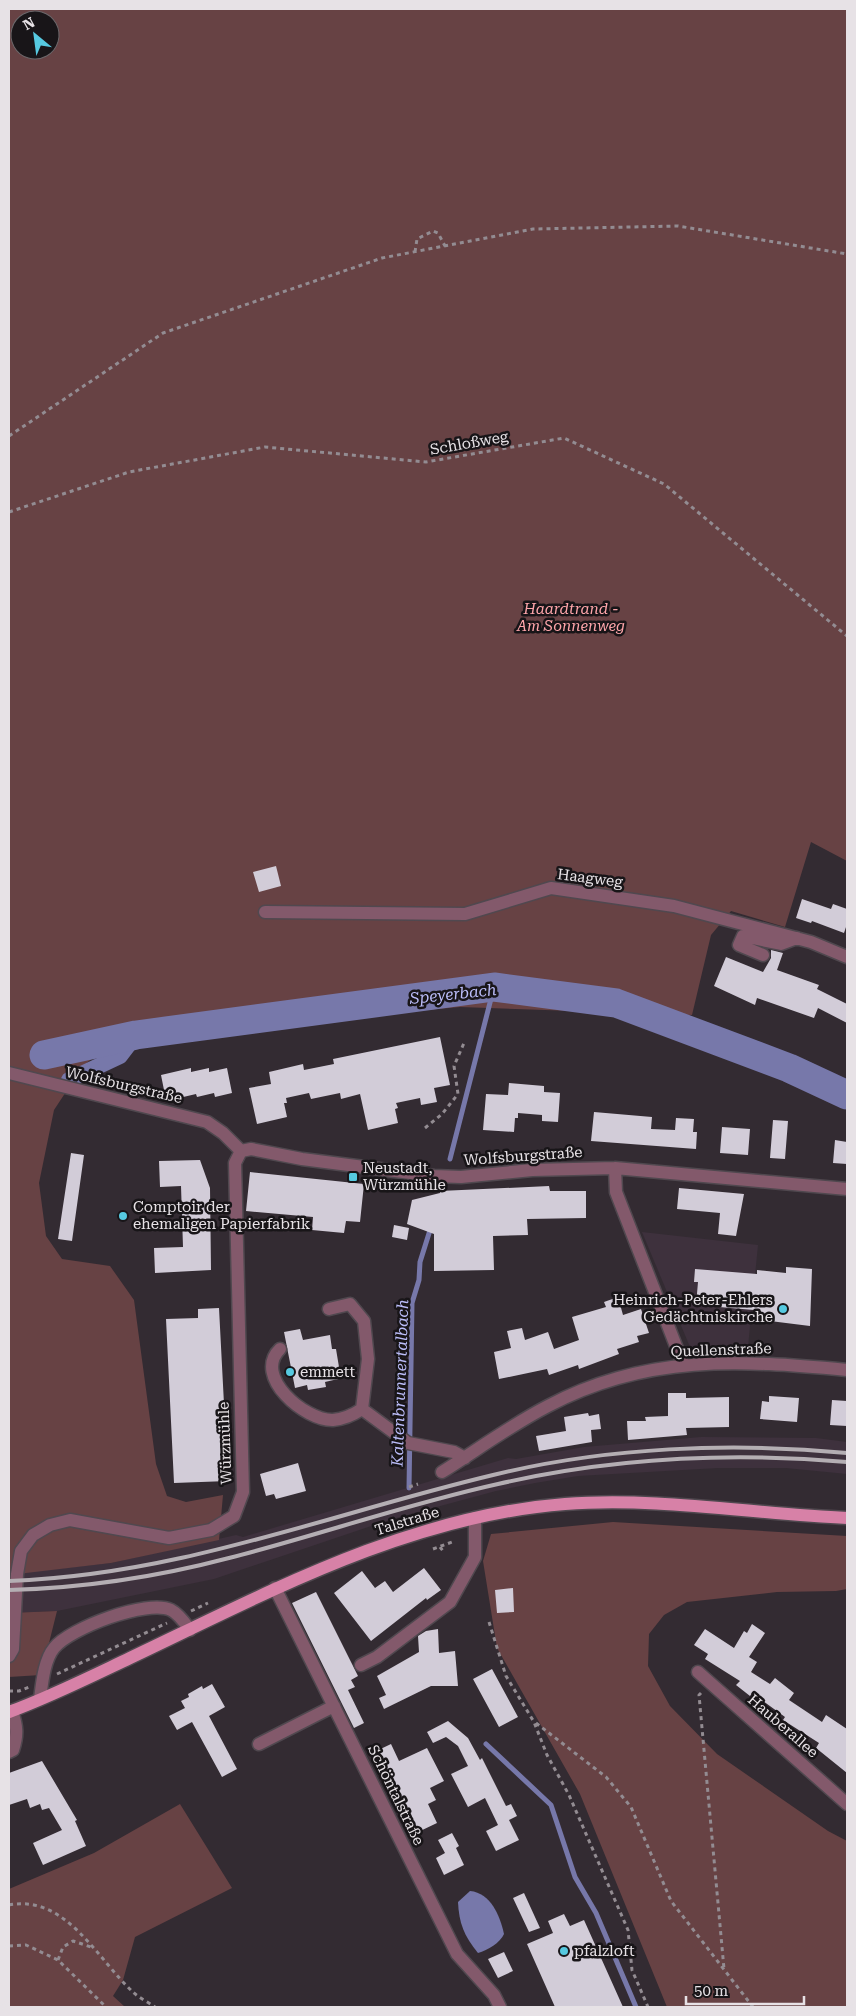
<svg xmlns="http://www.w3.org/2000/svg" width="856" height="2016" font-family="'Roboto Serif',serif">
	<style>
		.built { fill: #3e313d }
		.green { fill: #674244; fill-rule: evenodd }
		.water { fill: #7778aa }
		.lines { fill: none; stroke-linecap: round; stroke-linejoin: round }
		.stream { stroke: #7778aa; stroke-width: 5 }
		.canal { stroke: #7778aa; stroke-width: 16 }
		.river { stroke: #7778aa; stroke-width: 29 }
		.building { fill: #d2ccd8 }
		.minor-casing { stroke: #50484f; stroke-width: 15 }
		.major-casing { stroke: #50484f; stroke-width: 15 }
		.path { stroke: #938c92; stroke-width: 3; stroke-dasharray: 4 4; stroke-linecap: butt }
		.minor { stroke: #83596b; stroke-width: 12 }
		.major { stroke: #d781a7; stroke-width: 12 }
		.rail { stroke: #b4aeb3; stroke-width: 4 }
		.poi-dot { fill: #56c9e0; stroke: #181518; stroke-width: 2 }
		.labels { text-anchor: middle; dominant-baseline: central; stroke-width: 5; stroke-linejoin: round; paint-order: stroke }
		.street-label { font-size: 15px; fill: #e7e2e6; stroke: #181518 }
		.park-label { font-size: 15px; font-style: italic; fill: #fea5aa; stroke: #181518 }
		.poi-label { font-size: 15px; fill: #e7e2e6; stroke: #181518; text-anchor: start }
		.water-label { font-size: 16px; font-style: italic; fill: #babcf8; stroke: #181518 }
	</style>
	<rect width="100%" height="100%" fill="#332b32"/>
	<path class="built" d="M642,1232L758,1245L748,1347H690Z
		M701,1437L816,1438L847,1442V1474L786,1468H718L578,1476L535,1483L496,1491L392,1519L214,1579L57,1611L9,1613V1574L111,1563L236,1535L243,1537L508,1458L516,1459L584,1447Z"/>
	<path class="green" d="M9,9H847V861L811,842L785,927L731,911L711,935L692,1015L460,1007L117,1038L83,1066L54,1110L39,1183L46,1236L62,1259L110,1266L134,1300L156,1464L167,1496L186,1502L223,1495L219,1540L111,1563L9,1575ZM20,20H50V50H20Z
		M613,1522L847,1536V1589L836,1591L777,1592L687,1602L664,1615L649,1634L648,1666L670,1706L717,1754L828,1831L847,1841V2007H667L580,1794L497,1648L483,1561L491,1534Z
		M57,1611L41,1675L9,1677V1613Z
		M180,1804L232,1888L135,1937L123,1980L113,1996L125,2007H9V1889L94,1853Z"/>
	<path class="water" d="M470,1891C491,1893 500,1916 504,1934C500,1943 488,1950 478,1953C464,1936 459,1923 458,1902Z"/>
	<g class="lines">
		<path class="stream" d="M450,1159L494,987
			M409,1488L412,1303L419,1280L420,1262L431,1227
			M486,1744L551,1805L575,1877L596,1913L636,2007"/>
		<path class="canal" d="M69,1080L120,1056L136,1035"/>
		<path class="river" d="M44,1055L136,1035L494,987L616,1003L789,1068L847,1095"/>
	</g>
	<path class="building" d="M276,866L281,886L259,892L253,872Z
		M802,899L831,909L833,904L847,909V924L844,933L812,921L811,923L796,918Z
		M771,950L783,953L777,970L819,985L817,989L847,1004V1023L818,1008L814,1018L757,998L755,1005L714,986L726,957L763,972L771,958Z
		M440,1037L450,1085L434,1088L437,1102L421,1105L420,1098L396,1103L398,1108L395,1109L398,1123L368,1130L360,1094L341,1099L340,1093L311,1099L309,1093L286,1098L287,1103H284L287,1117L257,1124L249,1088L271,1084L269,1072L303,1064L304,1070L334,1064L333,1059Z
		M191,1068V1072L209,1068V1072L227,1068L232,1093L215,1097L214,1093L197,1097L196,1094L179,1098L178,1093L165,1095L161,1075Z
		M509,1083L544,1086V1092L560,1093L558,1122L542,1121V1115L518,1113V1118H515L514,1132L483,1130L486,1094L508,1095Z
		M594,1112L652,1117L651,1129L675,1130L676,1118L694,1119L693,1132H697L696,1149L591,1141Z
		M773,1120L788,1121L785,1159L770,1158Z
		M722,1127L750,1129L748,1155L720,1153Z
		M835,1140L847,1142V1164L833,1163Z
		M71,1153L84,1155L72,1241L58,1239Z
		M200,1160L210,1188L211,1270L155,1273L154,1248L183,1247L181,1186L160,1187L159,1161Z
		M250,1172L364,1184L360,1222L346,1221L344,1233L312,1230L313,1217L246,1211Z
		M549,1186L550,1191H586V1218L527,1219L528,1235L493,1236L494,1270L434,1271V1234L407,1224L412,1200L440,1193V1191Z
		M679,1188L744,1194L736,1236L718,1234L720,1213L677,1209Z
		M394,1225L409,1228L407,1240L392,1237Z
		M786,1267L812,1269L810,1326L753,1319L754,1310L696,1305L698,1282H694L695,1269L757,1274V1270L786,1273Z
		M618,1297L623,1315L641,1309L649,1333L637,1336L639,1342L617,1349L619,1354L579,1369L578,1365L549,1375L547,1369L499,1379L494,1352L511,1348L507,1331L522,1328L525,1340L548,1332L554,1349L579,1340L572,1317L606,1307L604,1302Z
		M219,1308L228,1481L174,1483L166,1319L198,1318V1309Z
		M300,1329L303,1340L330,1335L332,1349H336L339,1367L336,1368L338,1379L325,1382L326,1387L308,1390L307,1385L295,1388L284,1332Z
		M668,1393H686V1398L729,1397V1427L686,1428L687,1435L628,1440L627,1421H646L645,1417L668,1416Z
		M769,1396L799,1398L797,1422L760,1419L762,1401L769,1402Z
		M832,1400L847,1401V1426L830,1425Z
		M588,1413L589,1416L599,1414L601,1429L591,1430L592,1442L539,1451L536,1436L566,1431L564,1417Z
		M298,1463L306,1491L276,1499L274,1494L266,1496L260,1474Z
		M424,1568L441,1590L427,1600L426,1598L371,1641L334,1593L362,1571L375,1588L385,1581L393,1592Z
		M513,1588L514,1612L497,1613L495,1590Z
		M316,1592L358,1676L351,1680L355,1687L348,1690L364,1723L354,1728L292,1603Z
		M752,1624L765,1633L749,1657L757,1662L751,1672L770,1684L775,1678L794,1693L789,1700L822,1722L826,1715L847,1729V1773L816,1748L819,1743L783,1720L785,1717L752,1693L750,1696L736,1685L740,1681L705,1659L708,1654L694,1645L705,1629L734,1648L744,1631L747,1633Z
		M438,1629L439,1653L455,1651L458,1686H431L384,1709L379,1698L386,1695L377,1676L419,1652L418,1636L426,1631Z
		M492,1669L518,1717L499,1727L473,1679Z
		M212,1684L225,1707L209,1716L237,1769L222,1777L192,1722L177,1730L169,1716L185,1708L181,1701L189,1697L188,1694L202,1686L203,1689Z
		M448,1721L468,1738L480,1760L482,1758L506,1806L511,1804L517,1816L509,1820L519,1840L496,1851L486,1831L498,1825L485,1798L468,1807L451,1774L468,1766L458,1746L446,1737L433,1743L427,1732Z
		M391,1744L399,1761L427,1748L444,1781L430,1788L436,1800L428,1804L437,1823L416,1833L385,1769L379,1772L370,1754Z
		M42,1761L77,1820L75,1821L86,1846L43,1865L33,1843L62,1830L49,1808L42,1810L40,1804L30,1808L27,1799L9,1805V1773Z
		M452,1833L459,1846L456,1848L464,1865L444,1875L436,1858L445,1853L438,1840Z
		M524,1893L540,1928L529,1932L513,1898Z
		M564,1914L570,1926L584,1920L623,2007H555L527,1944L553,1933L548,1921Z
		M504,1952L513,1971L498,1978L488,1959Z"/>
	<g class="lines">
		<g class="minor-casing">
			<path id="minor" d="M265,912L465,914L551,888L674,906L811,942L847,957
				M763,955L739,945L743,936L781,944L797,938
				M9,1073L207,1122L223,1133L241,1151
				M241,1151L251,1149L302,1159L434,1176L461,1177L532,1170L615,1168L847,1189
				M615,1168L616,1192L683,1364
				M329,1309L350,1304L364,1321L368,1359L362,1409L408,1443L454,1452L465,1458
				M280,1349C252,1376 305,1421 333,1420C344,1419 353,1415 362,1409
				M442,1472C477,1450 511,1425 548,1406C646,1354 740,1360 847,1370
				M275,1588L457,1954L494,1995L500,2007
				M9,1656L13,1649L17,1574L21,1551L33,1535L50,1525L70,1520L169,1538L211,1530L234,1516L243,1492L235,1163L241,1151
				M361,1665L377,1657L450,1602L475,1557V1518
				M698,1672L847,1804
				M40,1699C42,1684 44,1660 54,1648C70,1628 147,1599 171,1610C179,1614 185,1623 190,1630
				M259,1744L334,1706
				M9,1752L13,1750C18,1735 17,1726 12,1711"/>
		</g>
		<g class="major-casing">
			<path id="major" d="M9,1712C50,1697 90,1677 130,1658C269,1592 409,1516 565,1504C659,1497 753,1514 847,1518"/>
		</g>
		<path class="path" d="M415,252L417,239L433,231L438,233L445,246
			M9,436L163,333L382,258L533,229L678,226L847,254
			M9,512L129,472L265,447L426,462L564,438L664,484L847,636
			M425,1128L442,1114L458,1094L454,1066L464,1043
			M409,1487L418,1484
			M440,1547L443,1551
			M433,1549L452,1542
			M191,1611L208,1603
			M489,1622L506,1676L534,1722L547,1755L569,1795L628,1930L632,1970L648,2007
			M57,1674L167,1623
			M9,1691H19L29,1687
			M701,1693L699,1695L724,1969
			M536,1723L606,1777L631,1807L671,1901L753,2007
			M9,1905C66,1894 97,1959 133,1992C139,1998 148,2002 155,2007
			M9,1946L26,1945L58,1960L106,2007
			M58,1960L63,1947L73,1941L94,1948"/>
		<use href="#minor" class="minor"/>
		<use href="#major" class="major"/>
		<path class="rail" d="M9,1581C180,1575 329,1514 493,1475C607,1447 731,1442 847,1453
			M9,1590C83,1588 157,1577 229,1558C319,1535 407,1504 498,1484C612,1458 731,1452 847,1462"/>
	</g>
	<g class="poi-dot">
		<rect x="348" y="1172" width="10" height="10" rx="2.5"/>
		<circle cx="123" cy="1216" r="5"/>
		<circle cx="783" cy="1309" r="5"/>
		<circle cx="290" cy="1372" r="5"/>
		<circle cx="564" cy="1951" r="5"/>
	</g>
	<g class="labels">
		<g class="street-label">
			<text transform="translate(469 443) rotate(-10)">Schloßweg</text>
			<text transform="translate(590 878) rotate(7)">Haagweg</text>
			<text transform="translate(124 1085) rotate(13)">Wolfsburgstraße</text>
			<text transform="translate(523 1156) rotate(-4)">Wolfsburgstraße</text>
			<text transform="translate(721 1350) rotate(-2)">Quellenstraße</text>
			<text transform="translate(225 1443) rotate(-92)">Würzmühle</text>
			<text transform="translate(407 1521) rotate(-17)">Talstraße</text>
			<text transform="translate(783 1726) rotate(41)">Hauberallee</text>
			<text transform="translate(396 1795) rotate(64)">Schöntalstraße</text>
		</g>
		<g class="park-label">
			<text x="571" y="609">Haardtrand -<tspan x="571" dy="17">Am Sonnenweg</tspan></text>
		</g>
		<g class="poi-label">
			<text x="363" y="1168">Neustadt,<tspan x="363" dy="17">Würzmühle</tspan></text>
			<text x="133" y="1207">Comptoir der<tspan x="133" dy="17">ehemaligen Papierfabrik</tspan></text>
			<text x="773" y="1300" text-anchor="end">Heinrich-Peter-Ehlers<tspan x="773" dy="17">Gedächtniskirche</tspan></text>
			<text x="300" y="1372">emmett</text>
			<text x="574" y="1951">pfalzloft</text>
		</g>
		<g class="water-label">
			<text transform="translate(453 994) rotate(-6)">Speyerbach</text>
			<text transform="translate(400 1383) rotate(-88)">Kaltenbrunnertalbach</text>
		</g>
	</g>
	<rect width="856" height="2016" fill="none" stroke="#e7e2e6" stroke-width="20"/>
	<g transform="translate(35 35) rotate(331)"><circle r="24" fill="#181518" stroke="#6b676a"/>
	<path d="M0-4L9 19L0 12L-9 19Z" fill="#56c9e0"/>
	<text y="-8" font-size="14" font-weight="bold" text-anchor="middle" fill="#e7e2e6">N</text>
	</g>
	<path d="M686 1996v8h118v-8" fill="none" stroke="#e7e2e6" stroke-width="2.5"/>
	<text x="694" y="1996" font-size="15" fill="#e7e2e6" stroke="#181518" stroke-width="4" paint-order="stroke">50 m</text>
</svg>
